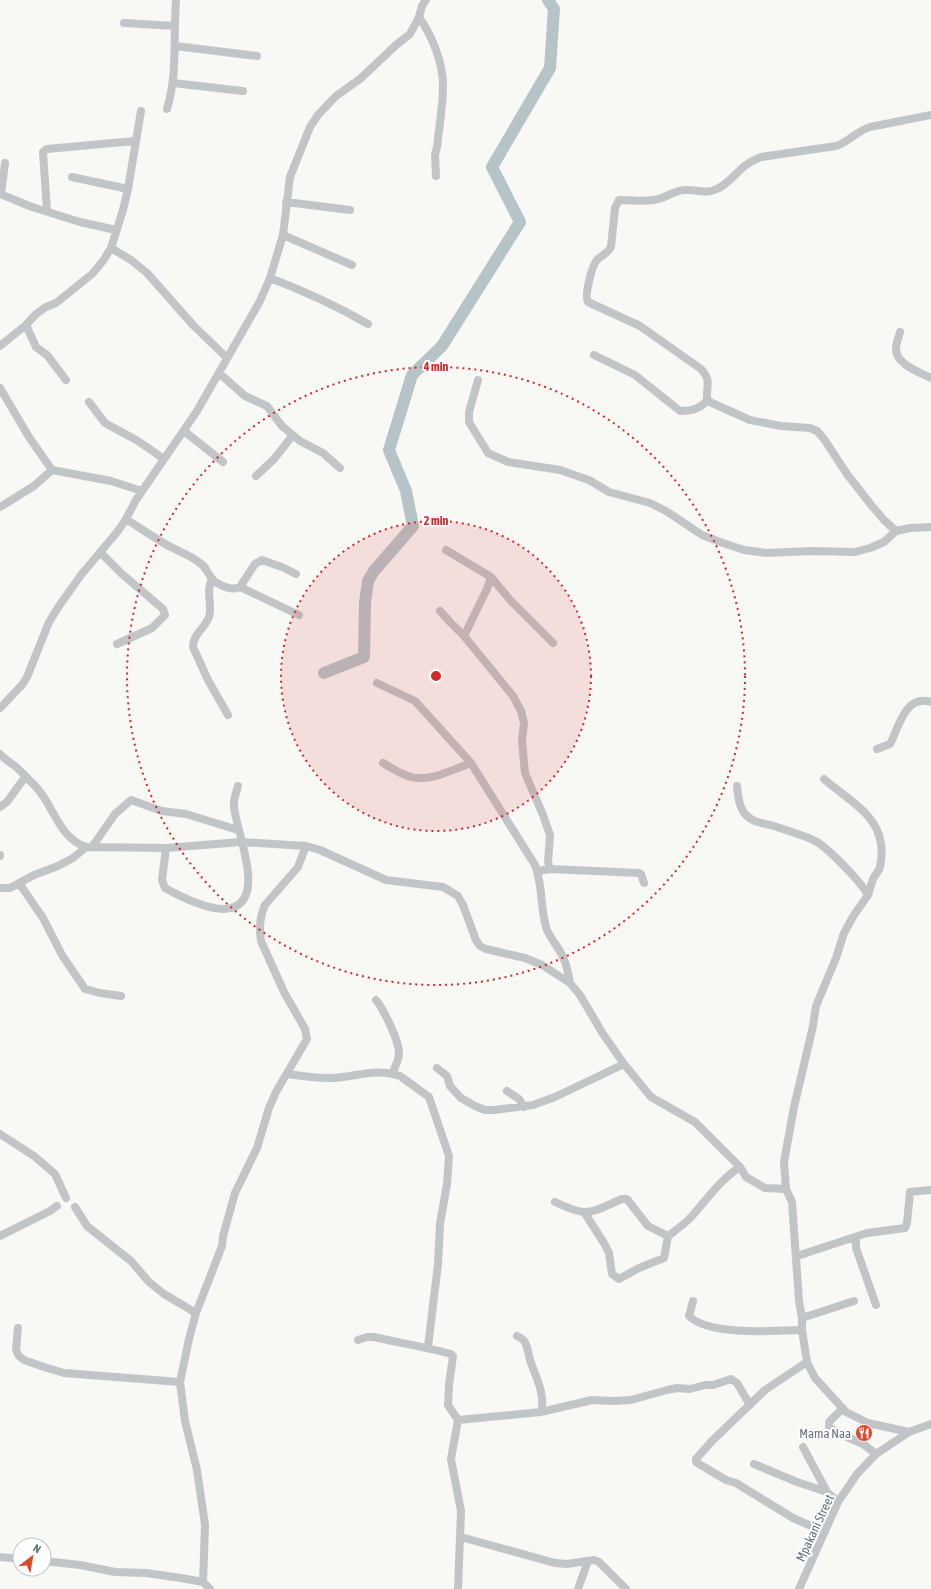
<svg xmlns="http://www.w3.org/2000/svg" width="931" height="1589" font-family="'Asap Condensed',sans-serif">
	<style>
		.lines { fill: none; stroke-linecap: round; stroke-linejoin: round }
		.river { stroke: #b6c4c7; stroke-width: 12 }
		.minor { stroke: #c1c5c8; stroke-width: 8 }
		.ring { fill: none; stroke: #d62828; stroke-width: 2; stroke-dasharray: 2 4 }
		.labels { text-anchor: middle; dominant-baseline: central; stroke-width: 4; stroke-linejoin: round; paint-order: stroke }
		.poi-label { font-size: 13px; fill: #64757f; stroke: #fff; text-anchor: end }
		.street-label { font-size: 13px; fill: #64757f; stroke: #fff }
		.centre { fill: #d62828; stroke: #fff; stroke-width: 2 }
		.ring-label { font-size: 12px; text-anchor: middle; font-weight: bold; fill: #d62828; stroke: #fff; stroke-width: 4; stroke-linejoin: round; paint-order: stroke }
	</style>
	<rect width="100%" height="100%" fill="#f8f8f5"/>
	<g class="lines">
		<path class="river" d="M324,673L364,657L365,603L368,581L374,571L413,526L406,491L389,450L412,375L442,346L520,222L492,167L550,68L554,9L548,0"/>
		<path class="minor" d="M419,17C432,36 443,62 443,86C443,107 439,127 437,147L435,155L436,176
			M124,23L175,26
			M175,46L257,56
			M173,83L243,91
			M167,109C178,73 173,37 176,0
			M141,111L128,189L123,210L111,248L131,260L147,273L193,325L227,358
			M72,177L128,189
			M0,194L32,207L80,222L116,230
			M1,194L5,163
			M286,202L350,210
			M47,211L43,152L47,149L135,141
			M283,235L352,265
			M270,278C304,291 337,306 368,324
			M26,325L36,347L47,355L66,380
			M900,332C899,337 896,343 896,348C895,364 919,372 931,378
			M0,346L26,325L36,314L46,307L56,303L92,274L103,261L111,248
			M594,355L635,375L680,411C691,411 701,409 707,400
			M219,373L245,396L267,406L282,426L300,441L323,453L340,468
			M478,380L469,412V422L488,453L508,462L560,470L589,480L609,492L650,503L666,511L702,535L720,542L744,550L767,553L811,551L855,552L870,548L884,542L896,531L910,528L931,527
			M0,388L29,437L52,470
			M89,402L105,423L138,441L164,459
			M184,431L223,462
			M256,476L274,459L293,435
			M0,507L34,486L52,470L111,481L142,491
			M126,519C140,528 153,537 167,545C178,551 190,555 200,563C208,568 208,578 217,583C224,587 233,591 240,587L255,564L262,560L282,567L296,574
			M896,531L884,520L872,506L847,474L824,439L817,431L810,428L781,426L750,420L712,403L707,400C706,385 712,381 701,369L640,326L588,302C584,296 592,265 597,260C602,255 608,253 611,247L615,208L619,200C634,200 647,203 662,198C669,195 677,190 685,190C697,189 706,195 719,188C736,178 739,165 761,157L836,146C848,142 857,131 870,127L931,115
			M446,550L491,577L487,589L464,636
			M100,552L122,574L163,609L165,615L152,628L117,644
			M491,577L511,601L553,643
			M212,579C205,594 213,603 209,617C205,628 193,634 193,647L208,680L228,715
			M240,587L299,615
			M440,611L451,623L464,636L513,696L521,711L524,723L522,741L525,773L543,815L550,835L548,862L550,869
			M377,683L415,701L471,763L535,865C543,885 540,906 546,927C549,937 556,944 561,953C567,963 568,973 570,983
			M0,708L22,685L27,677L49,622L59,606L81,575L118,531L126,519L136,500L197,411L260,301L270,278L283,235L290,177L310,127L318,115L336,96L360,79L396,45L410,34L419,17L422,6L426,0
			M877,749L890,744C899,727 905,694 931,702
			M0,754C4,759 10,762 15,766C22,772 30,781 37,788C54,807 59,838 86,847L166,848L241,842L306,846L320,850L386,880L443,887L458,896L463,905L476,940L480,946L486,949L525,958L542,965L570,983L580,995L603,1034L624,1064L651,1097L695,1122L740,1167L746,1177L765,1188L786,1189
			M383,763C391,768 401,774 411,777C430,782 454,769 471,763
			M824,779C854,805 890,820 880,867C879,871 876,874 874,877C871,883 870,890 868,895
			M737,786C738,796 739,808 746,815C754,824 766,823 777,827C790,832 805,835 817,842C830,850 861,882 868,895L854,915L844,933L836,958L816,1006L813,1026L794,1107L784,1162L786,1189L792,1202L799,1301L802,1318V1330L807,1362L815,1378L846,1412L868,1423L909,1432
			M0,807L7,802L25,777
			M92,847L115,814L131,800L162,811L186,814L238,830
			M166,848L162,880L165,888C181,897 214,913 231,908C267,899 236,831 234,807C233,800 236,793 238,786
			M0,856V855
			M538,871L550,869L639,873L641,874L644,883
			M19,883L43,918L62,955L85,989L100,993L121,996
			M0,888H10L34,875L58,866L73,858L86,847
			M376,1000C384,1010 399,1041 399,1053C399,1060 395,1067 392,1074
			M437,1068L447,1076L450,1086L461,1098L475,1106L485,1110H494L533,1105L555,1097L624,1064
			M288,1074C301,1076 315,1078 329,1078C353,1078 376,1067 400,1076L429,1097L449,1156L447,1184L440,1224L438,1264L428,1347
			M507,1091L519,1099L524,1107
			M0,1134L34,1156L55,1174L66,1198
			M555,1202C589,1218 589,1213 622,1199H627L648,1226L668,1236C676,1230 686,1223 692,1216C707,1199 721,1179 740,1167
			M75,1207L87,1226L131,1261L149,1282L164,1294L196,1313
			M584,1212L604,1243L609,1253L612,1274L619,1279L639,1268L664,1258L668,1236
			M0,1236L50,1211L57,1206
			M856,1237V1248L876,1305
			M797,1256L867,1233L905,1228L907,1223L910,1192L931,1190
			M693,1301L689,1316C709,1336 775,1331 802,1330
			M802,1318L854,1301
			M18,1328L16,1350L19,1356L24,1360L44,1367L64,1373L180,1382
			M358,1340L367,1337H374C400,1343 426,1347 451,1354L453,1356L449,1385L448,1405L458,1420L451,1459L461,1511L458,1589
			M807,1362L765,1390L712,1441L696,1459V1462L699,1464L726,1480L736,1483L793,1518L825,1532
			M843,1408L829,1422V1427L838,1433L863,1444L876,1454
			M541,1412L592,1400L614,1401L631,1400L667,1390L677,1388L690,1389L705,1385H713L731,1379L737,1383L750,1405
			M458,1420L541,1412C546,1394 535,1376 530,1360C528,1354 528,1346 524,1341C523,1339 519,1337 517,1336
			M803,1447L827,1492L838,1502
			M754,1464L797,1482L827,1492
			M461,1537L555,1563L567,1564L594,1560L599,1562L626,1589
			M0,1557L20,1559
			M44,1561L80,1565L115,1572L146,1573L181,1578L203,1582
			M210,1589L203,1582L205,1525L197,1470L185,1421L180,1382L189,1339L196,1313L222,1246L223,1236L235,1193L257,1148L269,1108L276,1092L307,1039L305,1029L284,992L261,941C259,929 260,916 265,905L298,867L306,846
			M578,1589L588,1561
			M799,1589L838,1502L857,1474L876,1454L909,1432L931,1424"/>
	</g>
	<circle cx="436" cy="676" r="155" fill="#d62828" fill-opacity=".12"/>
	<g class="ring">
		<circle cx="436" cy="676" r="155"/>
		<circle cx="436" cy="676" r="309"/>
	</g>
	<defs>
		<g id="restaurant-disc" transform="scale(0.9)"><circle r="9.5" fill="#df492e" stroke="#fff"/><path d="M-5-6h1v4h1v-4h1v4h1v-4h1v5L-1.5 .5V6h-2V.5L-5-1ZM5-6V6H3V1.5H1.5Q1.5-4 5-6Z" fill="#fff"/></g>
	</defs>
	<g fill-rule="evenodd">
		<use href="#restaurant-disc" x="864" y="1433"/>
	</g>
	<g class="labels">
		<g class="poi-label">
			<text x="851" y="1433">Mama Naa</text>
		</g>
		<g class="street-label">
			<text transform="translate(815 1528) rotate(-65)">Mpakani Street</text>
		</g>
	</g>
	<circle cx="436" cy="676" r="6" class="centre"/>
	<g class="ring-label">
		<text x="436" y="371">4 min</text>
		<text x="436" y="525">2 min</text>
	</g>
	<g transform="translate(32 1557) rotate(31)"><circle r="19" fill="#ffffff" stroke="#c1c8cc"/>
	<path d="M0-3L7 15L0 10L-7 15Z" fill="#df492e"/>
	<text y="-6" font-size="11" font-weight="bold" text-anchor="middle" fill="#64757f">N</text>
	</g>
</svg>
